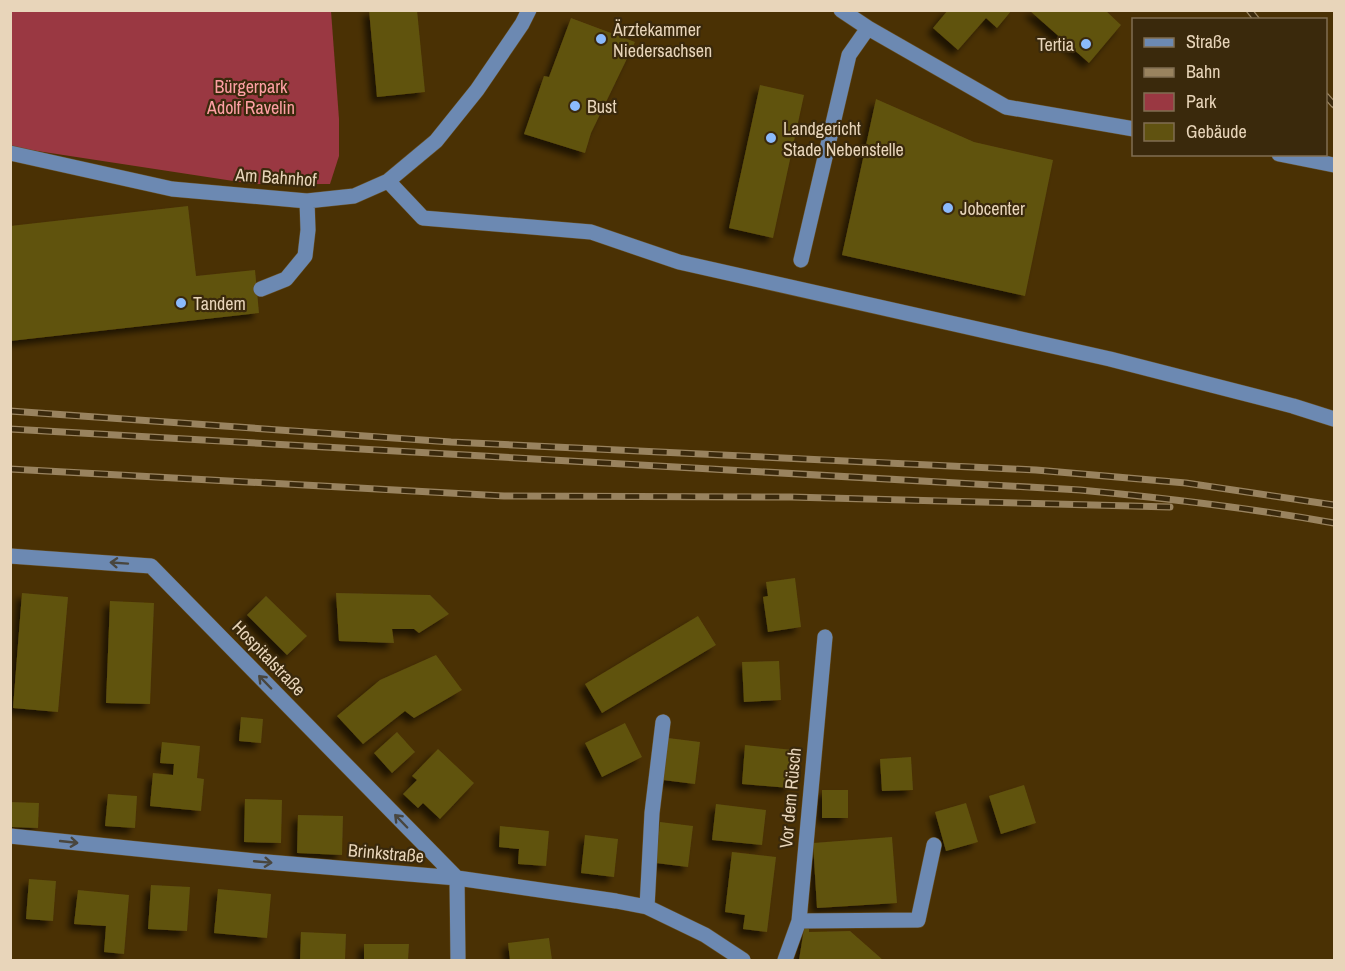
<svg xmlns="http://www.w3.org/2000/svg" width="1345" height="971" font-family="'Archivo Narrow',sans-serif">
	<style>
		.green { fill: #9a3842 }
		.building { fill: #605210; filter: url(#shadow) }
		.lines { fill: none; stroke-linecap: round; stroke-linejoin: round }
		.minor-casing { stroke: #664f25; stroke-width: 16 }
		.minor { stroke: #6c89b2; stroke-width: 15 }
		.rail-casing { stroke: #99835f; stroke-width: 7 }
		.rail { stroke: #3a290c; stroke-width: 4.5; stroke-dasharray: 14; stroke-linecap: butt }
		.oneway { stroke: #49463e }
		.poi-dot { fill: #8bbafc; stroke: #3a290c; stroke-width: 2 }
		.labels { text-anchor: middle; dominant-baseline: central; stroke-width: 4.5; stroke-linejoin: round; paint-order: stroke }
		.poi-label { font-size: 18px; fill: #e8d5ba; stroke: #3a290c; text-anchor: start }
		.park-label { font-size: 18px; fill: #fea0a4; stroke: #3a290c }
		.street-label { font-size: 18px; fill: #e8d5ba; stroke: #3a290c }
	</style>
	<defs>
		<filter id="shadow"><feDropShadow dx="-5.5" dy="5.5" stdDeviation="3" flood-color="#0009"/></filter>
	</defs>
	<rect width="100%" height="100%" fill="#4a3104"/>
	<path class="green" d="M10,11H331L339,119V156L330,184H253L11,147Z"/>
	<path class="building" d="M369,10H417L425,92L377,97Z
		M948,10H1012L997,28L986,18L958,50L933,28Z
		M1029,10H1105L1121,25L1089,63Z
		M571,18L635,42L591,133L585,153L524,134L544,76L549,77Z
		M760,85L804,95L773,238L729,228Z
		M876,99L974,142L1053,160L1025,296L842,255Z
		M188,206L196,276L255,270L259,313L10,341V226Z
		M795,578L801,627L768,632L763,597L768,596L766,582Z
		M22,593L68,597L58,712L13,708Z
		M336,593L430,595L449,614L419,633L414,629H392L394,643L339,641Z
		M266,596L307,636L287,655L247,615Z
		M110,601L154,603L150,704L106,703Z
		M698,616L716,645L602,713L585,684Z
		M436,655L462,690L414,718L405,711L363,744L337,716L380,680Z
		M779,661L781,700L744,702L742,662Z
		M241,717L263,719L261,743L239,741Z
		M625,723L642,757L602,777L585,743Z
		M397,732L415,752L392,773L374,753Z
		M668,738L700,742L695,784L663,780Z
		M162,742L200,746L197,778L204,779L201,811L150,806L153,773L173,775L174,764L160,763Z
		M745,745L793,750L790,788L742,784Z
		M438,749L474,783L440,819L423,803L418,808L403,794L417,780L412,776Z
		M911,757L913,790L882,791L880,759Z
		M1024,785L1036,823L1001,834L989,796Z
		M822,790H848V818H822Z
		M108,794L137,796L135,828L105,826Z
		M245,799L282,800L281,843L244,842Z
		M10,802L39,803L38,828L10,827Z
		M966,803L978,842L946,851L935,812Z
		M716,804L766,810L762,845L712,840Z
		M298,815L343,816L342,855L297,853Z
		M660,822L693,826L688,867L656,863Z
		M500,826L549,831L546,866L518,864L519,849L499,847Z
		M585,835L618,839L614,877L581,873Z
		M892,837L897,903L817,908L813,843Z
		M732,852L776,857L767,932L743,929L745,915L725,912Z
		M29,879L56,881L53,921L26,919Z
		M151,885L190,887L187,931L148,929Z
		M218,889L271,894L267,938L214,933Z
		M78,890L129,895L124,954L104,952L106,926L74,924Z
		M804,929H809V932L850,931L883,960H799Z
		M301,932L346,934L345,960H300Z
		M549,938L552,960H510L508,943Z
		M364,944H409L408,960H364Z"/>
	<g class="lines">
		<g class="minor-casing">
			<path id="minor" d="M841,10L868,28L1006,107L1134,129
				M10,153L172,189L307,201L354,196L388,181L436,141L477,90L522,24L529,10
				M1279,154L1334,165
				M388,181L423,218L591,232L679,262L1110,359L1293,406L1334,419
				M801,260L849,55L868,28
				M261,289L286,279L305,256L308,230L307,201
				M10,556L151,566L457,878
				M10,836L255,861L457,878L616,901L647,907L705,935L743,960
				M457,878L458,960
				M647,907L652,813L663,722
				M799,921L918,920L934,845
				M785,960L799,921L825,637"/>
		</g>
		<use href="#minor" class="minor"/>
		<g class="rail-casing">
			<path id="rail" d="M1249,10L1257,20
				M1326,96L1334,105
				M10,411L451,442L1036,470L1186,483L1334,505
				M10,429L1080,490C1165,498 1250,508 1334,523
				M10,469L504,496L791,497L1170,507"/>
		</g>
		<use href="#rail" class="rail"/>
	</g>
	<defs><path id="oneway-shaft" d="M-6 0H5M1.5-3L5.5 0L1.5 3" fill="none" stroke-width="1.6" stroke-linecap="round" stroke-linejoin="round" transform="scale(1.5)"/></defs>
	<g class="oneway">
		<use href="#oneway-shaft" transform="translate(119 563) rotate(-176)"/>
		<use href="#oneway-shaft" transform="translate(265 682) rotate(-134)"/>
		<use href="#oneway-shaft" transform="translate(401 821) rotate(-134)"/>
		<use href="#oneway-shaft" transform="translate(69 842) rotate(6)"/>
		<use href="#oneway-shaft" transform="translate(263 862) rotate(5)"/>
	</g>
	<g class="poi-dot">
		<circle cx="601" cy="39" r="6"/>
		<circle cx="1086" cy="44" r="6"/>
		<circle cx="575" cy="106" r="6"/>
		<circle cx="771" cy="138" r="6"/>
		<circle cx="948" cy="208" r="6"/>
		<circle cx="181" cy="303" r="6"/>
	</g>
	<g class="labels">
		<g class="poi-label">
			<text x="613" y="29">Ärztekammer<tspan x="613" dy="21">Niedersachsen</tspan></text>
			<text x="1074" y="44" text-anchor="end">Tertia</text>
			<text x="587" y="106">Bust</text>
			<text x="783" y="128">Landgericht<tspan x="783" dy="21">Stade Nebenstelle</tspan></text>
			<text x="960" y="208">Jobcenter</text>
			<text x="193" y="303">Tandem</text>
		</g>
		<g class="park-label">
			<text x="251" y="86">Bürgerpark<tspan x="251" dy="21">Adolf Ravelin</tspan></text>
		</g>
		<g class="street-label">
			<text transform="translate(276 177) rotate(4)">Am Bahnhof</text>
			<text transform="translate(269 658) rotate(46)">Hospitalstraße</text>
			<text transform="translate(790 798) rotate(-85)">Vor dem Rüsch</text>
			<text transform="translate(386 853) rotate(5)">Brinkstraße</text>
		</g>
	</g>
	<rect width="1345" height="971" fill="none" stroke="#e8d5ba" stroke-width="24"/>
	<rect x="1132" y="18" width="195" height="138" fill="#3a290c" stroke="#806e52" stroke-width="1.5"/>
	<rect x="1144" y="38" width="30" height="9" fill="#6c89b2" stroke="#806e52" stroke-width="1.5"/>
	<text x="1186" y="48" font-size="18" fill="#e8d5ba">Straße</text>
	<rect x="1144" y="68" width="30" height="9" fill="#99835f" stroke="#806e52" stroke-width="1.5"/>
	<text x="1186" y="78" font-size="18" fill="#e8d5ba">Bahn</text>
	<rect x="1144" y="93" width="30" height="18" fill="#9a3842" stroke="#806e52" stroke-width="1.5"/>
	<text x="1186" y="108" font-size="18" fill="#e8d5ba">Park</text>
	<rect x="1144" y="123" width="30" height="18" fill="#605210" stroke="#806e52" stroke-width="1.5"/>
	<text x="1186" y="138" font-size="18" fill="#e8d5ba">Gebäude</text>
</svg>
